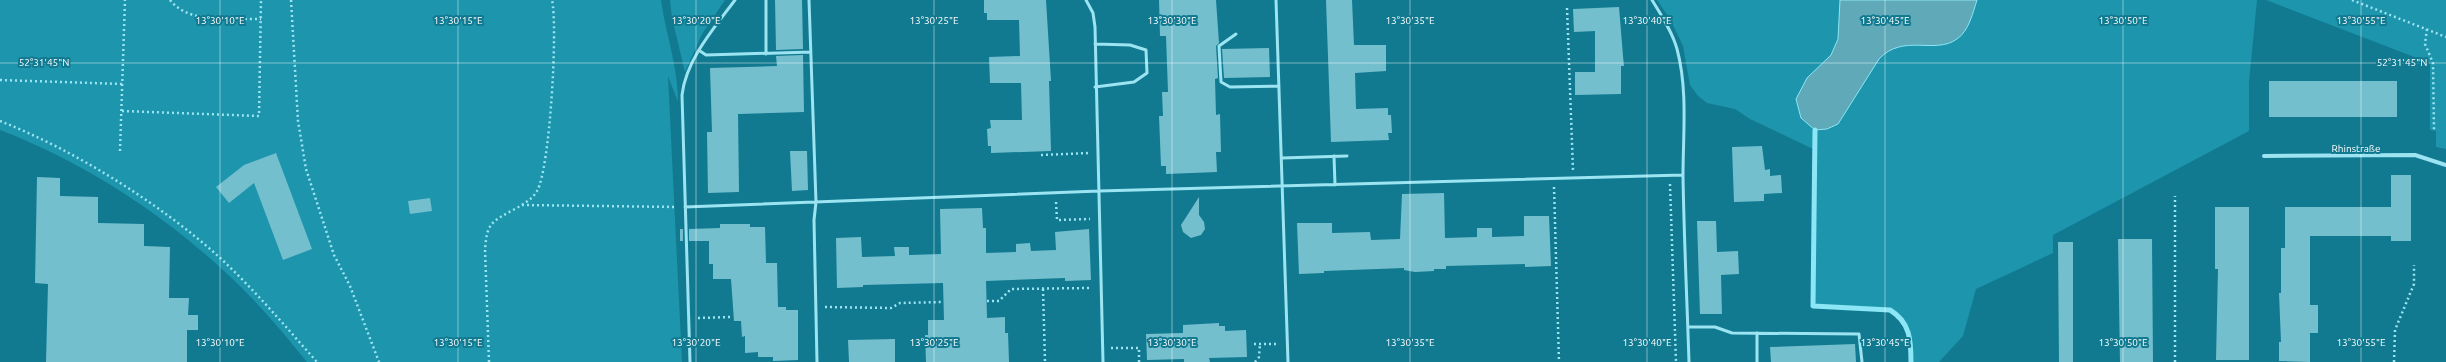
<svg xmlns="http://www.w3.org/2000/svg" width="2446" height="362" font-family="Ubuntu,sans-serif">
	<style>
		.green { fill: #1c95ad }
		.water { fill: #5fa9b8; stroke: #8de6f6 }
		.lines { fill: none; stroke-linecap: round; stroke-linejoin: round }
		.stream { stroke: #8de6f6; stroke-width: 5 }
		.building { fill: #74bfce }
		.path { stroke: #9ce4f2; stroke-width: 2.5; stroke-dasharray: 2 3; stroke-linecap: butt }
		.service { stroke: #9ce4f2; stroke-width: 3 }
		.minor { stroke: #9ce4f2; stroke-width: 4 }
		.ticks { fill: none; stroke: #fff; stroke-width: 1; stroke-opacity: 0.45 }
		.labels { text-anchor: middle; dominant-baseline: central; stroke-width: 4; stroke-linejoin: round; paint-order: stroke }
		.street-label { font-size: 10px; fill: #fff; stroke: #117a90 }
		.ticks-label { font-size: 10px; text-anchor: middle; fill: #fff; stroke: #117a90; stroke-width: 4; stroke-linejoin: round; paint-order: stroke }
	</style>
	<rect width="100%" height="100%" fill="#117a90"/>
	<path class="green" d="M0,0H661C666,35 678,66 678,102L668,76L682,362H307C281,330 254,298 223,270C159,211 81,161 0,130Z
		M670,0H725L702,34L685,72L672,18Z
		M1657,0H2257L2249,82V131L2053,235V253L1976,289L1963,336L1939,362H1911C1911,340 1910,322 1890,310L1813,306L1815,150L1750,119L1735,109L1707,103L1698,96L1690,85L1683,46L1670,19Z
		M2266,0H2446V149L2436,147V131L2430,130V63Z"/>
	<path class="water" d="M1840,0H1977C1973,12 1969,31 1957,39C1935,55 1903,33 1879,59L1838,124L1827,129L1815,130L1801,118L1796,99L1807,78L1831,55L1838,39Z"/>
	<g class="lines">
		<path class="stream" d="M1815,130L1813,306L1890,310C1910,322 1911,340 1911,362"/>
	</g>
	<path class="building" d="M775,0H802L803,49L776,50Z
		M984,0H1046L1051,81H1049L1051,151L991,153V146H988L987,129L991,128L990,120H1022L1021,83H990L989,57L1020,56L1019,20H987V13H984Z
		M1159,0H1216L1219,43L1216,46L1218,78L1215,79L1216,115L1220,114L1221,152H1216L1217,172L1166,174V166H1161L1159,116H1163L1162,92H1168L1166,36H1160Z
		M1326,0H1352L1354,45H1386V71L1355,73L1356,109L1388,108V115H1391L1392,133H1388L1389,140L1331,142Z
		M1619,7L1623,56L1624,66H1621V94L1575,95V72H1595V31L1574,32L1573,9Z
		M1269,48L1270,77L1224,78L1222,49Z
		M803,55L804,112L738,114L739,192L708,193L707,132H712L710,68L777,66L776,56Z
		M2269,81H2397V117H2269Z
		M1762,146L1765,170L1770,169V176L1781,175L1782,193L1764,194V201L1734,202L1732,147Z
		M790,151H807L808,190L792,191Z
		M276,153L312,249L283,260L254,183L229,203L216,187L244,165Z
		M2391,175H2411V241H2391V236H2310V305H2318V333H2310V362L2279,361V342H2281L2279,293H2281V248H2285V207H2391Z
		M37,177L60,178V196L98,197V223L144,224V246L170,247L169,298H189L188,315H198V330H187V362H46L48,284L35,283Z
		M1444,193L1445,238L1477,237V228H1492V237L1524,236V216H1549L1551,266L1525,267V264L1446,266V269H1434V271L1415,272L1404,270V268L1324,271V273L1299,274L1297,223H1332V233L1370,232L1371,240L1400,239L1402,194Z
		M1199,197V215L1204,222L1205,229L1201,235L1191,238L1183,232L1181,225Z
		M430,198L432,211L410,214L408,201Z
		M2215,207H2249V360H2216L2218,269H2215Z
		M982,208L983,228H986V253L1016,252V244L1030,243L1031,251L1056,250L1055,232L1089,229L1091,280L1065,281V278L986,281L987,318L1005,317V333H1008L1009,362H926L925,335H928V320H944L943,283L863,285V287L837,288L836,238L861,237L862,257L895,256L894,247H909V255L941,254L940,209Z
		M1697,221H1716L1717,252L1738,251L1739,274L1721,275L1722,314H1700Z
		M720,224H750V227H765L766,263H777L778,307H786V310H798V360L773,361V357H758V352L745,353V336L742,337L741,321H734L731,279H713V264H709V241H689V229L720,228Z
		M680,229H683V241H680Z
		M2118,239H2152L2153,362H2120Z
		M2058,242H2073V362H2059Z
		M1219,323V326H1225V331L1246,330L1247,357L1209,358L1210,362H1184V359L1147,360L1146,334L1183,333V325Z
		M895,339V362H849L848,340Z
		M1855,344L1856,362H1771L1770,347Z"/>
	<g class="lines">
		<path class="path" d="M170,0C190,25 232,18 261,19
			M291,0L298,121L306,169L334,255L350,286L379,362
			M2352,0L2446,37
			M1567,8L1573,170
			M2427,29L2425,44L2433,63L2434,131
			M0,80L123,84
			M122,111L259,116L261,0
			M0,121C74,150 159,203 218,256C253,288 285,326 317,362
			M120,151L125,0
			M1041,155L1090,153
			M1670,184L1676,362
			M1554,187L1559,362
			M1056,202L1057,220L1090,219
			M522,205L677,207
			M1043,289L1045,362
			M987,301H999L1011,289L1091,288
			M825,307L891,308L900,303L943,302
			M698,318L732,317
			M1254,344H1278
			M1111,348H1139V362
			M489,362L485,249C486,241 486,232 491,225C500,213 528,207 537,191C550,169 558,27 552,0
			M1255,362L1259,357L1260,344
			M2175,362V196
			M2394,362L2395,330L2414,284V265"/>
		<path class="service" d="M766,0V54
			M809,0L816,202L814,220L817,362
			M1086,0L1093,13L1095,27L1103,362
			M1276,0L1288,362
			M1652,0C1661,15 1672,31 1677,49C1688,90 1683,134 1683,176C1684,238 1687,300 1689,362
			M1236,34L1219,46L1221,82L1230,87L1279,86
			M1095,44L1130,45L1146,50L1147,73L1134,82L1095,87
			M700,51L706,55L811,52
			M1334,156L1335,185
			M1282,158L1347,156
			M685,207L1099,191L1683,175
			M1688,327H1715L1732,333L1859,334L1862,362
			M1757,333V362
			M690,362L682,95C686,60 714,28 735,0"/>
		<path class="minor" d="M2264,156L2415,155L2446,165"/>
	</g>
	<path class="ticks" d="M220,0V362M458,0V362M696,0V362M934,0V362M1172,0V362M1410,0V362M1647,0V362M1885,0V362M2123,0V362M2361,0V362M0,63H2446"/>
	<g class="labels">
		<g class="street-label">
			<text x="2356" y="148">Rhinstraße</text>
		</g>
	</g>
	<g class="ticks-label">
		<text x="220" y="24">13°30'10"E</text>
		<text x="458" y="24">13°30'15"E</text>
		<text x="696" y="24">13°30'20"E</text>
		<text x="934" y="24">13°30'25"E</text>
		<text x="1172" y="24">13°30'30"E</text>
		<text x="1410" y="24">13°30'35"E</text>
		<text x="1647" y="24">13°30'40"E</text>
		<text x="1885" y="24">13°30'45"E</text>
		<text x="2123" y="24">13°30'50"E</text>
		<text x="2361" y="24">13°30'55"E</text>
		<text x="44" y="66">52°31'45"N</text>
		<text x="2402" y="66">52°31'45"N</text>
		<text x="220" y="346">13°30'10"E</text>
		<text x="458" y="346">13°30'15"E</text>
		<text x="696" y="346">13°30'20"E</text>
		<text x="934" y="346">13°30'25"E</text>
		<text x="1172" y="346">13°30'30"E</text>
		<text x="1410" y="346">13°30'35"E</text>
		<text x="1647" y="346">13°30'40"E</text>
		<text x="1885" y="346">13°30'45"E</text>
		<text x="2123" y="346">13°30'50"E</text>
		<text x="2361" y="346">13°30'55"E</text>
	</g>
</svg>
